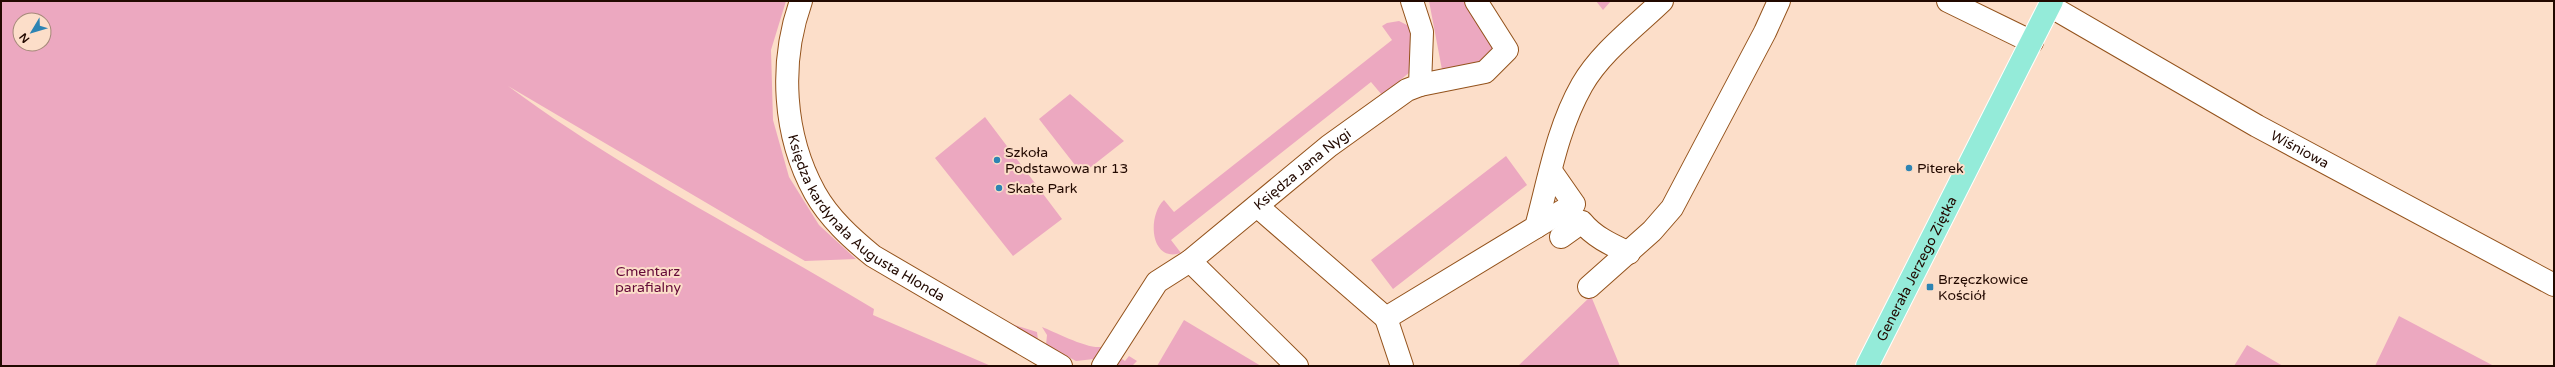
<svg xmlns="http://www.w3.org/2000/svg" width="2555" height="367" font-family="'Varela Round',sans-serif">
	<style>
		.green { fill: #eca8c0; fill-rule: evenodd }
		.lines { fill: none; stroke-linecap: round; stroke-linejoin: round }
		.minor-casing { stroke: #93521b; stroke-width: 24 }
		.major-casing { stroke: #fff; stroke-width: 24 }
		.minor { stroke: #fff; stroke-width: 22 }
		.major { stroke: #94ebd9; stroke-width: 22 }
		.poi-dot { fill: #2d84b3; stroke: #fcdec9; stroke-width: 1.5 }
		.labels { text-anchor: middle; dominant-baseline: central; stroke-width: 4; stroke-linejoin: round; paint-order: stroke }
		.street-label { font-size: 14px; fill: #220900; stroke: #fcdec9 }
		.poi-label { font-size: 14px; fill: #220900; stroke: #fcdec9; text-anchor: start }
		.park-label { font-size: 14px; fill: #640a38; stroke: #fcdec9 }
	</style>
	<rect width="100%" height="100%" fill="#fcdec9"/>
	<path class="green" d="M1,1H786L771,50L773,120L789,177L819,225L856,259L805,261L508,86C623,171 751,235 874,309L873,315L991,366H1ZM20,20H44V44H20Z
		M1429,1H1468L1492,40L1494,52L1489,60L1443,75Z
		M1596,1H1611L1603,10Z
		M1399,21L1409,26L1412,31L1410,72L1382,95L1371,82L1171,240L1181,253C1150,263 1147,216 1164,200L1174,212L1392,40L1382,26L1387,23Z
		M1070,94L1124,141L1082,174L1039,119Z
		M985,117L1062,219L1013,256L935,158Z
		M1506,156L1527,185L1393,289L1371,260Z
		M1591,296L1620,366H1518Z
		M2399,316L2494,366H2375Z
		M1184,320L1261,366H1157Z
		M1008,323L1037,332L1038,340Z
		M1042,327C1055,332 1093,352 1104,346L1094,359L1076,361L1046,345L1047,335Z
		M2247,345L2283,366H2234Z
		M1129,356L1137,361L1132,366H1114L1119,357L1125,361Z"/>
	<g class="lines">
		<g class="minor-casing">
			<g id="minor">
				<path id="s1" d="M801,1C779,63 783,135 815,193C829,218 851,238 873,256L1061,366"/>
				<path d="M1948,1L2032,42"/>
				<path id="s2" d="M2050,6L2257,126L2554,285"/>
				<path d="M1420,85L1485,72L1507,50L1476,1"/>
				<path d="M1257,206L1386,318L1536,227C1549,179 1557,129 1582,85C1601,52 1635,27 1662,1"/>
				<path d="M1536,227L1574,204L1551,171"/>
				<path d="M1561,237L1582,222C1594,237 1612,245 1629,253"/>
				<path d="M1589,287L1652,231L1672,208L1765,32L1779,1"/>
				<path d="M1386,318L1402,366"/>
				<path d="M1103,366L1157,282L1190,261"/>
				<path id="s3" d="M1297,366L1190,261L1329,146L1407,90L1420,85L1422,32L1412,1"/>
			</g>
		</g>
		<g class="major-casing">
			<g id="major">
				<path id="s4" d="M1867,366L2052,1"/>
			</g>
		</g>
		<use href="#minor" class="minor"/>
		<use href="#major" class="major"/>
	</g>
	<g class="poi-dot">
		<circle cx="997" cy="160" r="4"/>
		<circle cx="1909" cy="168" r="4"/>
		<circle cx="999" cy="188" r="4"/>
		<rect x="1926" y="283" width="8" height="8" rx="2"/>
	</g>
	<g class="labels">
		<g class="street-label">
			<text stroke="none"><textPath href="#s2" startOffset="288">Wiśniowa</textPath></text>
			<text stroke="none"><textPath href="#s3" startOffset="295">Księdza Jana Nygi</textPath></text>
			<text stroke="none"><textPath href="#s1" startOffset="251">Księdza kardynała Augusta Hlonda</textPath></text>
			<text stroke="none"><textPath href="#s4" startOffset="109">Generała Jerzego Ziętka</textPath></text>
		</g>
		<g class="poi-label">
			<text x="1005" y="152">Szkoła<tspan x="1005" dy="16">Podstawowa nr 13</tspan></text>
			<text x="1917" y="168">Piterek</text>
			<text x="1007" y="188">Skate Park</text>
			<text x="1938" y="279">Brzęczkowice<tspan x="1938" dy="16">Kościół</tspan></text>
		</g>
		<g class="park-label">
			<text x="648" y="271">Cmentarz<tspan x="648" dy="16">parafialny</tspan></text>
		</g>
	</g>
	<rect width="2555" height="367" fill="none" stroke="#220900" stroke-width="4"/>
	<g transform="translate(32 32) rotate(232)"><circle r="19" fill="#fcdec9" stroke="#a58979"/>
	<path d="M0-3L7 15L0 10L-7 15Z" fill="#2d84b3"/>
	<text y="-6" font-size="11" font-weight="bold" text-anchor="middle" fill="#220900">N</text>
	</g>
</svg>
